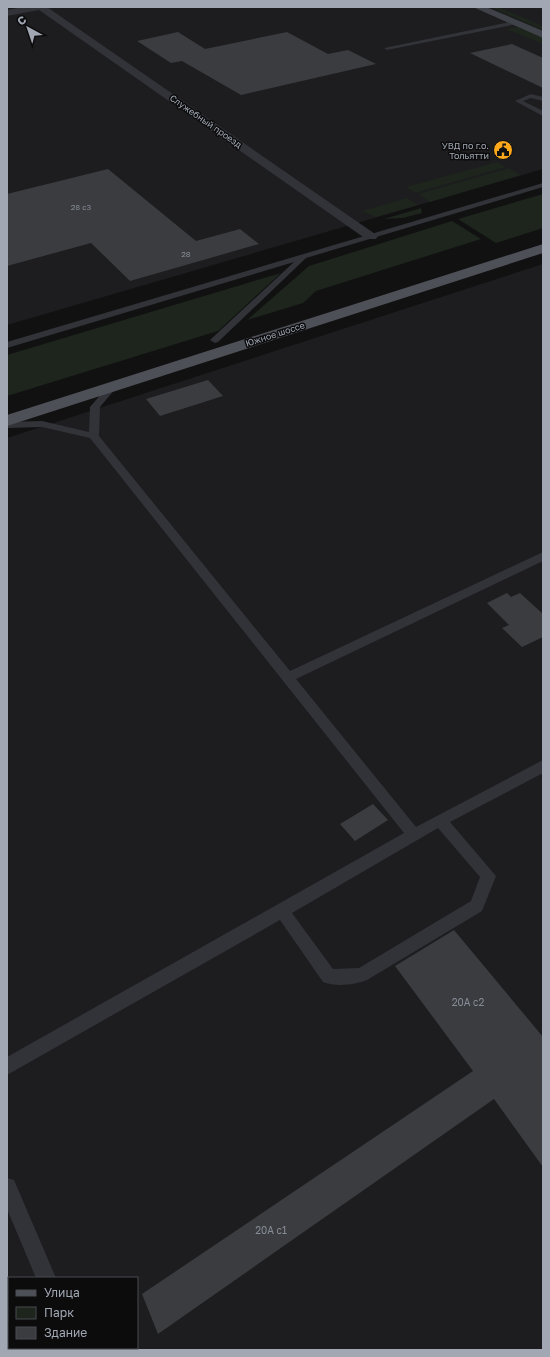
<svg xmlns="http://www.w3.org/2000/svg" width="550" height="1357" font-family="'Golos Text',sans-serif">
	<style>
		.built { fill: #1d1d1f; fill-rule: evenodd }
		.green { fill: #1d251d }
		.building { fill: #3a3c40 }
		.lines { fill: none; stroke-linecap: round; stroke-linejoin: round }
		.service { fill: #313338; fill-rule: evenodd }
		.tertiary { fill: #313338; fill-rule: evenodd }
		.secondary { fill: #3f4248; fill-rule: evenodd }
		.primary { fill: #4d5057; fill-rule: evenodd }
		.labels { text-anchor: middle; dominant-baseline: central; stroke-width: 3; stroke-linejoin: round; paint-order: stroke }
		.number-label { font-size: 8px; fill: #878d97 }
		.far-street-label { font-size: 9px; fill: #a1a8b4; stroke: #0c0c0d }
		.far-poi-label { font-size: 9px; fill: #a1a8b4; stroke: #0c0c0d; text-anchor: end }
		.near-number-label { font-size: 10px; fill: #878d97 }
	</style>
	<rect width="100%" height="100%" fill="#111112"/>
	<path class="built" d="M7,7H543V169L7,325Z
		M543,264V1350H7V438ZM9,1278H137V1348H9Z"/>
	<path class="green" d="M493,8H500L543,26V30Z
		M518,27L543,36V44L506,29Z
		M497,162L506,167L415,193L406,187Z
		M509,168L521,175L430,202L418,194Z
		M543,194V228L496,243L458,219Z
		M407,198L418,205L376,217L362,211Z
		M421,208L422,213L403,218L384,219Z
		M452,221L481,239L316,291L303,303L247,320L309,266Z
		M281,273L218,331L7,396V355Z"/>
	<path class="building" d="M178,32L205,49L287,32L328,54L348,50L376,64L241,95L182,61L171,63L137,41Z
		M512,44L543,58V88L470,53Z
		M108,169L196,241L240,229L259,244L130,281L91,243L7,266V194Z
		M208,380L223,396L160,416L146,399Z
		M507,593L511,597L520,593L543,614V637L522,647L502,628L509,625L487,603Z
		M373,804L388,820L355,841L340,824Z
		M454,930L543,1037V1167L494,1099L158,1334L142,1294L473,1071L395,966Z"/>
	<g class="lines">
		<path class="service" d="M539,7H543V9L540,8Z
			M515,21L517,24L387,50L384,48Z
			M531,94L543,97V101L531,98L523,101L543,111V116L515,101Z
			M543,183V187L306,258L218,342L215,343L210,340L294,262L7,348V342Z
			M111,385L116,388L100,407L99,436L290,671L543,552V561L296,679L416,827L543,760V773L450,822L496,876L482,911L367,980C355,985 335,987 323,982L280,920L7,1075V1057L404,833L90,438L42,427L7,428V422L42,421L89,432L90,407L108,386ZM438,828L480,877L471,901L359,968L333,969L292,913Z
			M7,1178L14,1180L56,1278H36L7,1209Z
			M66,1348H86L87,1350H67Z"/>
		<path class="tertiary" d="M23,7H47L378,236L376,239H366L39,10L7,16V10Z"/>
		<path class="secondary" d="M473,7H486L543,31V38Z"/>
		<path class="primary" d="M543,244V253L7,426V415Z"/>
	</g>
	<defs>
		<g id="civic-disc" transform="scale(1)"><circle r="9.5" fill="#ffa81c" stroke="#0c0c0d"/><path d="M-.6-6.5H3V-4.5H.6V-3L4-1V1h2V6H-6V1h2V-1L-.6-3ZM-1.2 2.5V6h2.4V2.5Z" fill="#111"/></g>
	</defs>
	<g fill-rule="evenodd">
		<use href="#civic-disc" x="503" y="150"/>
	</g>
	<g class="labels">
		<g class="number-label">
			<text x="81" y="207">28 с3</text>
			<text x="186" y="254">28</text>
		</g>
		<g class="far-street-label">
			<text transform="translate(206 121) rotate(35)">Служебный проезд</text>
			<text transform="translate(275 334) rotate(-18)">Южное шоссе</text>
		</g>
		<g class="far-poi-label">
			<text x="489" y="145">УВД по г.о.<tspan x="489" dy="10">Тольятти</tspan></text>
		</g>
		<g class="near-number-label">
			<text x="468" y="1002">20А с2</text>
			<text x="271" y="1230">20А с1</text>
		</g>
	</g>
	<rect width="550" height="1357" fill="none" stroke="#a1a8b4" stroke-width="16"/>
	<rect x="8" y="1277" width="130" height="72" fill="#0c0c0d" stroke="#484a50"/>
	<rect x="16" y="1290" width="20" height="6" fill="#4d5057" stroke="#484a50"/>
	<text x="44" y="1297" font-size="12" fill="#a1a8b4">Улица</text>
	<rect x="16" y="1307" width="20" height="12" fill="#1d251d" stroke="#484a50"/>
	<text x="44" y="1317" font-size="12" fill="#a1a8b4">Парк</text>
	<rect x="16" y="1327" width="20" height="12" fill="#3a3c40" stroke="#484a50"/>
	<text x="44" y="1337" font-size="12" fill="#a1a8b4">Здание</text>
	<g transform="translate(28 28) rotate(320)" stroke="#0c0c0d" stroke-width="3" paint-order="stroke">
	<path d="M0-3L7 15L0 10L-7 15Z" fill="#a1a8b4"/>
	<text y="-6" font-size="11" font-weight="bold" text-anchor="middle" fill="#a1a8b4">С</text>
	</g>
</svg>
